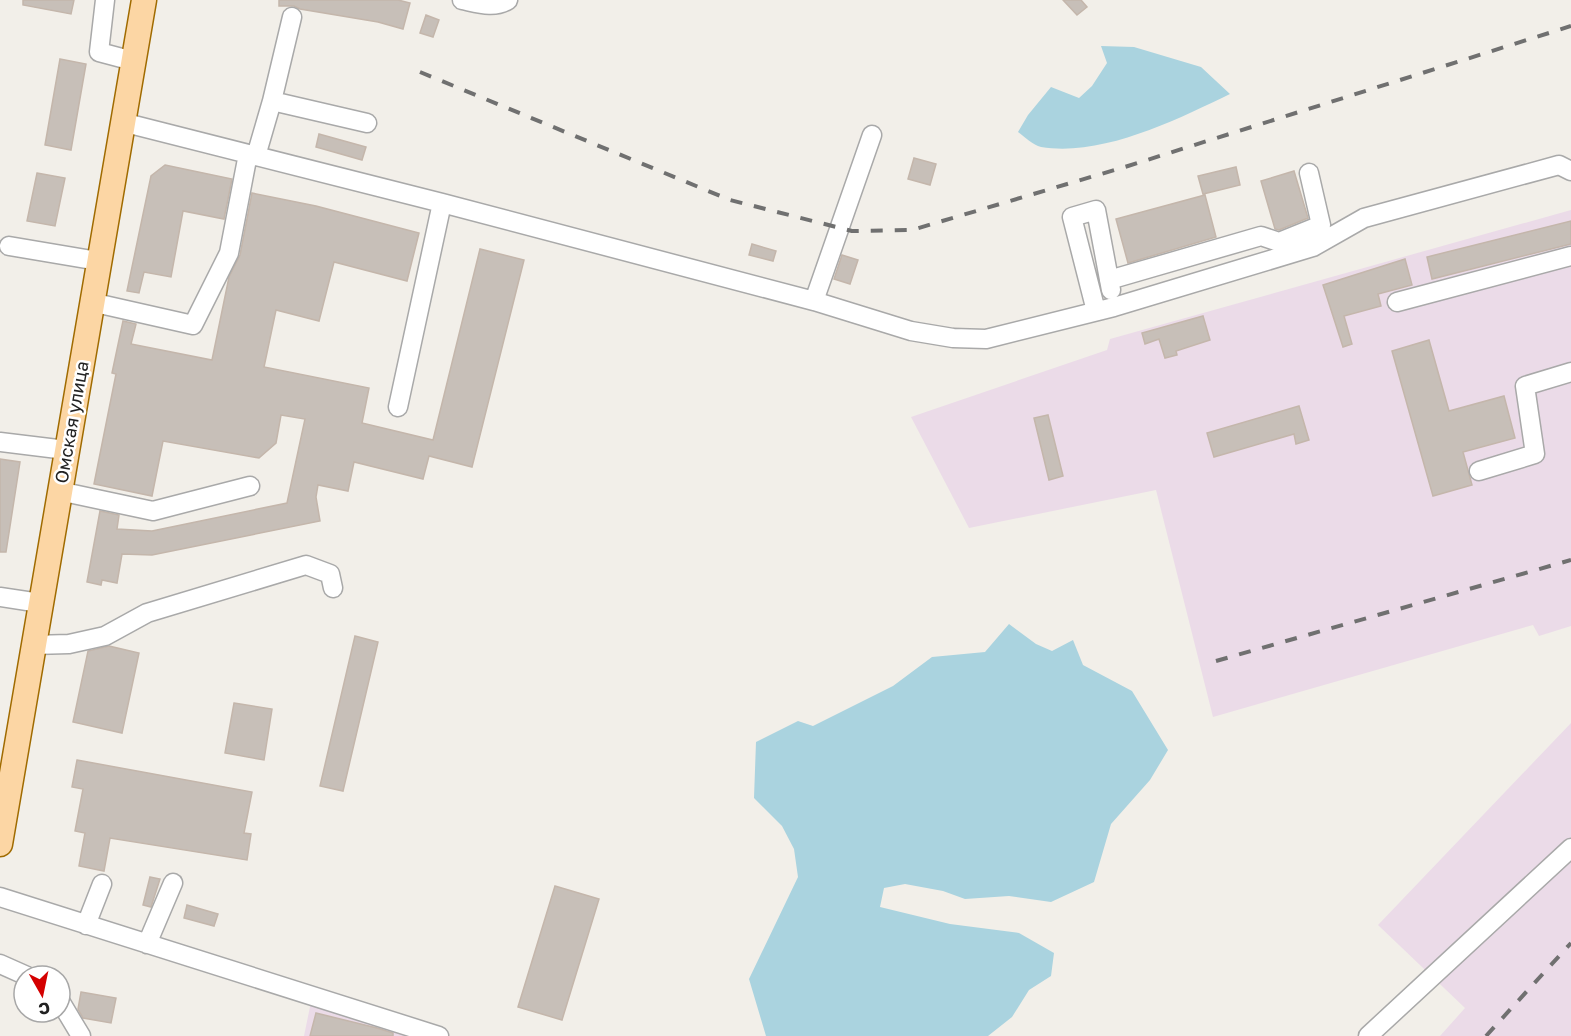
<svg xmlns="http://www.w3.org/2000/svg" width="1571" height="1036" font-family="'Golos Text',sans-serif">
	<style>
		.industrial { fill: #ebdbe8 }
		.water { fill: #aad3df }
		.building { fill: #c7bfb8; stroke: #c4b6ab; stroke-width: 1.5 }
		.lines { fill: none; stroke-linecap: round; stroke-linejoin: round }
		.minor-casing { stroke: #a9a9a9; stroke-width: 21 }
		.major-casing { stroke: #a06b00; stroke-width: 27 }
		.minor { stroke: #fff; stroke-width: 18 }
		.major { stroke: #fcd6a4; stroke-width: 24 }
		.rail { stroke: #707070; stroke-width: 4; stroke-dasharray: 12 12; stroke-linecap: butt }
		.labels { text-anchor: middle; dominant-baseline: central; stroke-width: 5; stroke-linejoin: round; paint-order: stroke }
		.street-label { font-size: 18px; fill: #222; stroke: #fff }
	</style>
	<rect width="100%" height="100%" fill="#f2efe9"/>
	<path class="industrial" d="M1571,210V626L1539,636L1533,625L1213,717L1156,490L969,528L911,417L1107,350L1110,339Z
		M1571,723V1036H1440L1465,1008L1378,925Z
		M311,1002L415,1036H304Z"/>
	<path class="water" d="M1101,46L1134,47L1201,67L1230,94C1176,120 1102,157 1041,147C1033,145 1025,137 1018,132L1028,115L1051,87L1079,98L1092,86L1107,63Z
		M1009,624L1036,644L1052,651L1073,640L1083,665L1132,691L1168,750L1150,780L1111,824L1094,882L1051,902L1009,896L965,899L943,891L905,884L884,888L880,907L950,924L1019,933L1054,953L1051,976L1029,990L1012,1017L988,1036H766L749,979L798,877L794,849L782,826L754,798L756,742L798,721L813,726L893,686L932,657L985,652Z"/>
	<path class="building" d="M23,0H74L71,14L23,5Z
		M279,0H398L410,3L403,29L378,22L300,9L294,6H279Z
		M1063,0H1081L1087,7L1077,15Z
		M426,15L439,20L433,37L420,33Z
		M60,59L86,64L71,150L45,145Z
		M319,134L366,147L362,160L316,147Z
		M914,158L936,164L930,185L908,179Z
		M165,165L232,179L224,219L183,211L171,277L144,272L139,293L127,291L151,176Z
		M1236,167L1240,185L1203,194L1198,176Z
		M1294,171L1308,218L1279,230L1275,229L1261,181Z
		M37,173L65,178L55,226L27,221Z
		M252,193L316,206L419,233L407,281L334,262L319,321L276,310L264,367L369,388L362,423L433,440L480,249L524,260L472,467L429,456L423,479L354,462L348,491L318,485L316,497L320,521L152,555L122,554L117,583L102,580L101,585L87,582L100,511L119,515L117,529L152,531L287,503L305,419L281,415L276,443L259,458L163,441L152,496L94,484L116,374L112,373L123,321L136,324L131,344L212,360L229,277L240,255Z
		M1205,195L1216,237L1128,263L1116,219Z
		M1571,221V244L1432,279L1427,257Z
		M752,244L776,251L773,261L749,255Z
		M842,255L858,260L850,284L834,279Z
		M1405,259L1412,285L1378,294L1381,306L1344,316L1352,344L1343,347L1323,285Z
		M1203,316L1210,340L1176,351L1177,355L1165,358L1159,339L1145,344L1142,333Z
		M1429,340L1449,411L1504,396L1515,438L1463,452L1472,485L1433,496L1392,351Z
		M1299,406L1309,440L1296,444L1294,434L1214,457L1207,433Z
		M1048,415L1063,476L1049,480L1034,418Z
		M0,459L20,462L6,552H0Z
		M355,636L378,642L343,791L320,786Z
		M109,646L139,653L122,733L73,722L88,651Z
		M234,703L272,709L264,760L225,753Z
		M77,760L252,792L244,833L251,834L247,860L110,838L104,871L79,866L85,833L75,831L83,789L72,787Z
		M150,877L160,879L151,907L143,905Z
		M555,886L599,899L562,1020L518,1007Z
		M187,905L218,914L214,926L184,918Z
		M81,992L116,998L111,1023L83,1018L78,1009Z
		M316,1013L377,1028L393,1033V1036H310Z"/>
	<g class="lines">
		<g class="minor-casing">
			<path id="minor" d="M105,0L99,52L133,61
				M462,0C477,3 495,9 508,0
				M272,101L292,17
				M122,122L442,203L814,301L911,331L953,338L986,339L1114,307L1313,247L1364,218L1559,165L1571,171
				M256,156L272,101L367,123
				M9,246L98,261
				M1109,280L1261,236L1279,242L1321,225L1309,173
				M814,301L872,135
				M91,302L193,325L229,253L248,154
				M1397,302L1571,256
				M1096,311L1072,217L1096,210L1111,290
				M398,407L442,203
				M0,442L66,450
				M1479,471L1535,454L1525,386L1571,372
				M59,491L153,511L250,486
				M0,597L40,603
				M33,645L69,644L105,636L147,613L306,565L330,574L333,588
				M0,897L439,1036
				M86,925L102,884
				M147,944L173,883
				M0,964L27,976
				M60,1001L81,1036
				M1368,1036L1571,848"/>
		</g>
		<g class="major-casing">
			<path id="major" d="M0,844L144,0"/>
		</g>
		<use href="#minor" class="minor"/>
		<use href="#major" class="major"/>
		<path class="rail" d="M420,72L730,200L852,231L912,230L1128,166L1571,26
			M1216,661L1571,560
			M1486,1036L1571,943"/>
	</g>
	<g class="labels">
		<g class="street-label">
			<text transform="translate(71 422) rotate(-80)">Омская улица</text>
		</g>
	</g>
	<g transform="translate(42 994) rotate(171)"><circle r="28" fill="#ffffff" stroke="#a7a7a7" stroke-width="1.5"/>
	<path d="M0-4.5L10 22L0 15L-10 22Z" fill="#d40000"/>
	<text y="-9" font-size="16" font-weight="bold" text-anchor="middle" fill="#222222">С</text>
	</g>
</svg>
